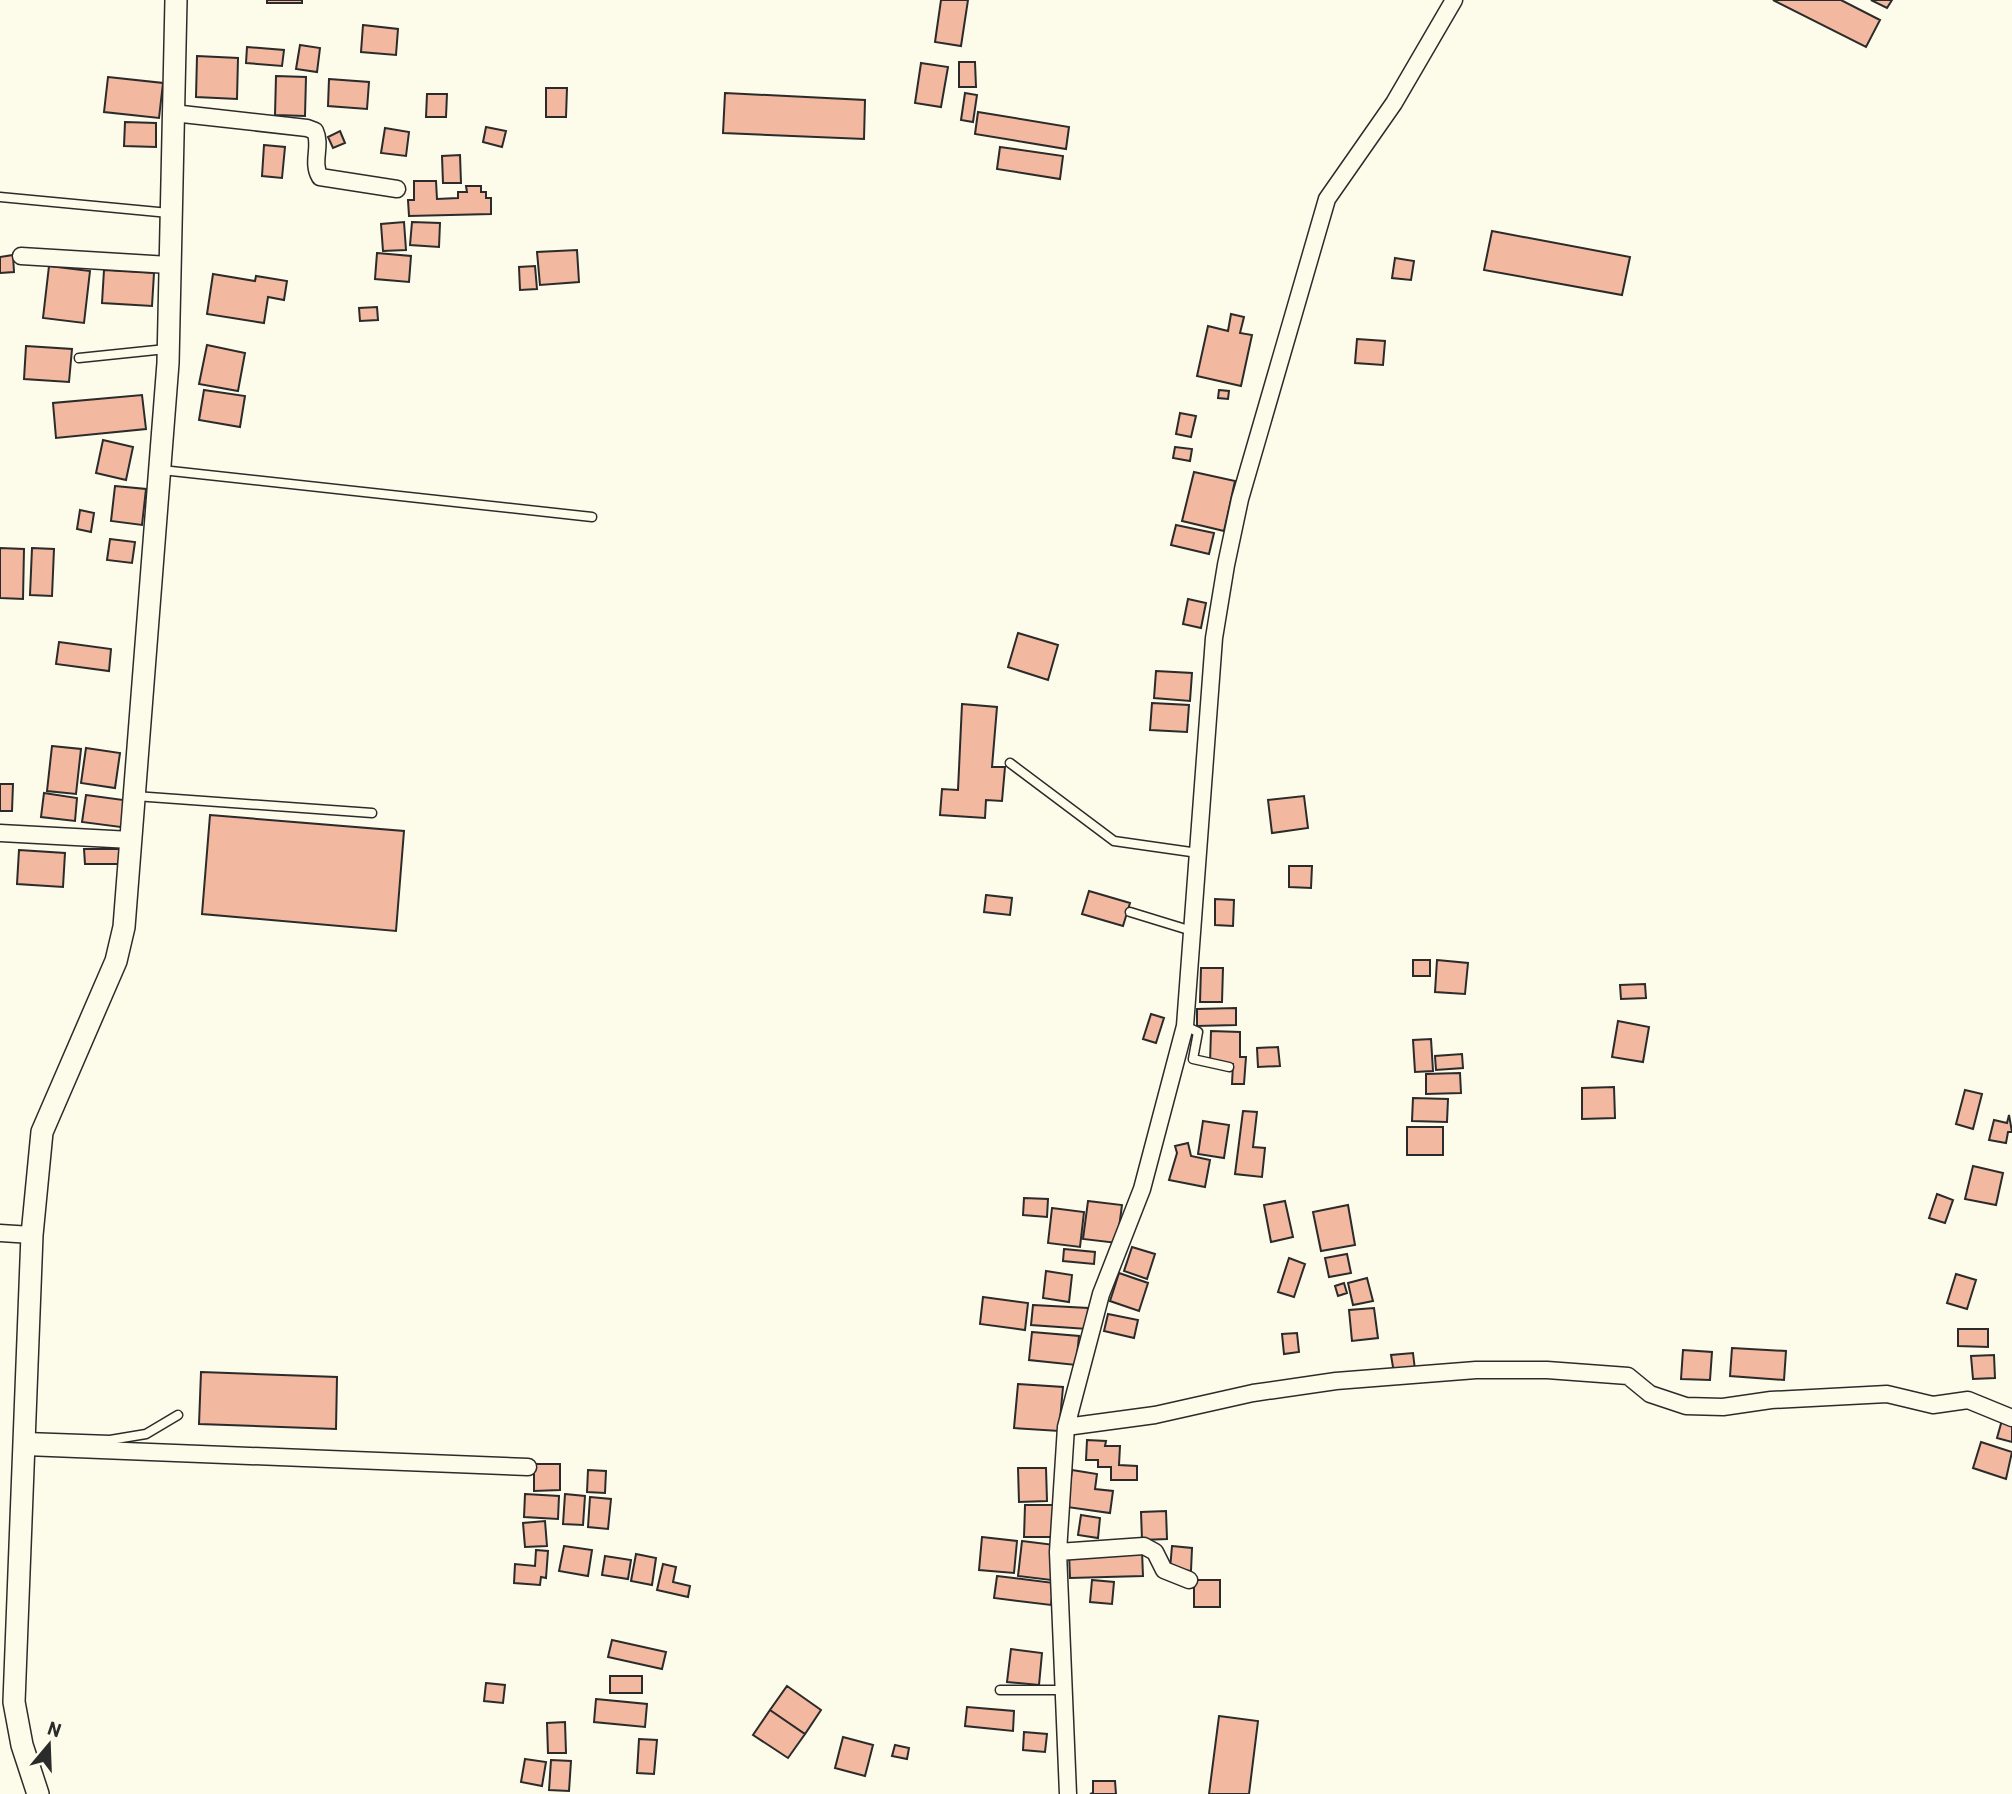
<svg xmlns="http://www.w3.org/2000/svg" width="2012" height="1794" font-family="Barlow,sans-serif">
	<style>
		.building { fill: #f2b8a0; stroke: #2b2b2b; stroke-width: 2 }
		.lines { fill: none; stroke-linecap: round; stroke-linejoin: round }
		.service-casing { stroke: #2b2b2b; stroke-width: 11 }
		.minor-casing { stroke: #2b2b2b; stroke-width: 19 }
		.tertiary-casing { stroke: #2b2b2b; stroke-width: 24 }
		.service { stroke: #fdfbea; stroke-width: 8 }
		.minor { stroke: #fdfbea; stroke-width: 16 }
		.tertiary { stroke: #fdfbea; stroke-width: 21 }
	</style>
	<rect width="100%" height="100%" fill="#fdfbea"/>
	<path class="building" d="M267,0H302V3H267Z
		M941,0H968L961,46L935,42Z
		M1773,0H1841L1880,20L1866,47Z
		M1871,0H1892L1887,8Z
		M363,25L398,29L396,55L361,52Z
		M300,45L320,48L317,72L296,69Z
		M247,47L284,50L282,66L246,63Z
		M197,56L238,58L237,99L196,97Z
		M959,62H975L976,87H959Z
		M921,63L948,67L941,107L915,103Z
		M276,76L306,77L305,116L275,115Z
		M108,77L163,83L159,118L104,112Z
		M329,79L369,82L367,109L328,106Z
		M546,88H567L566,117H546Z
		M725,93L865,100L864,139L723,133Z
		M965,93L977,95L973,122L961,120Z
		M427,94H447L446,117H426Z
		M978,112L1069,127L1066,149L975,134Z
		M125,122L156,123V147L124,146Z
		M486,127L506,131L502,147L483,142Z
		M385,128L409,132L406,156L381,153Z
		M340,131L345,143L333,148L328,137Z
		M264,145L285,147L282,178L262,176Z
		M1000,147L1063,156L1060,179L997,169Z
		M460,155L461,183H443L442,156Z
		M414,181H436L437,199L458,198V192H467L466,186H481V192H486V198H491V214L409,216L408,200H414Z
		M404,222L406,250L383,251L381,224Z
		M412,222L440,223L439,247L410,245Z
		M1492,231L1630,257L1622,295L1484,270Z
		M577,250L579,282L540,285L537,252Z
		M377,253L411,256L409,282L375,279Z
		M13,255L14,272L0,273V257Z
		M1395,258L1414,261L1411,280L1392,278Z
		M49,266L90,271L84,323L43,318Z
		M535,266L537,289L520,290L519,267Z
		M104,270L154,273L152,306L102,303Z
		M213,274L255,281L256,276L287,281L284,300L268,297L264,323L207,314Z
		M377,307L378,320L360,321L359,308Z
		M1231,314L1244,317L1240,333L1252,335L1241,386L1197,376L1208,326L1228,331Z
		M1357,339L1385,341L1383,365L1355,363Z
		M207,345L245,353L238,391L199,384Z
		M26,346L72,349L69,382L24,379Z
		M204,390L245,396L240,427L199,420Z
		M1219,390L1229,391L1228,399L1218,398Z
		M142,395L146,429L56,438L53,403Z
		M1180,413L1196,416L1191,437L1176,434Z
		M103,440L133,447L126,480L96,473Z
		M1175,447L1192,449L1190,461L1173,458Z
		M1194,472L1235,481L1224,531L1182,521Z
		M115,486L146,489L142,525L111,521Z
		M80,510L94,513L91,532L77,529Z
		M1176,525L1214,533L1209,554L1171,545Z
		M110,539L135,542L132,563L107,560Z
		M0,548L24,549L23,599L0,598Z
		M32,548L54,549L52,596L30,595Z
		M1188,599L1206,603L1201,628L1183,624Z
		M1018,633L1058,645L1048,680L1008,667Z
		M59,642L111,649L109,671L56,664Z
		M1156,671L1192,673L1190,701L1154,698Z
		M1152,703L1189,705L1187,732L1150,730Z
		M962,704L997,707L992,767H1005L1002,801L986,800L985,818L940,815L942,789L958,790Z
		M52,746L81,749L76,794L47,791Z
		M86,748L120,753L115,788L81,783Z
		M0,784H13L12,811H0Z
		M44,793L77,798L75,821L41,817Z
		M86,795L131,801L128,828L82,822Z
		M1304,796L1308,828L1272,833L1268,800Z
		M210,815L404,831L396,931L202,914Z
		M84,849H128V864H85Z
		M19,850L65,853L63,887L17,884Z
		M1289,866H1312L1311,888L1289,887Z
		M1089,891L1130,903L1123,926L1082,914Z
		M986,895L1012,898L1010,915L984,912Z
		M1215,899L1234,900L1233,926L1215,925Z
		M1413,960H1430V976H1413Z
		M1437,960L1468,963L1465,994L1435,992Z
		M1201,968H1223L1222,1002H1200Z
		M1645,984L1646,998L1621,999L1620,985Z
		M1236,1008V1025L1197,1026V1009Z
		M1151,1014L1164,1018L1156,1043L1143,1039Z
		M1618,1021L1649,1027L1643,1062L1612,1057Z
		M1211,1031L1240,1032V1057H1246L1244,1084H1232L1233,1064L1210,1063Z
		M1431,1039L1433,1071L1415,1072L1413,1040Z
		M1278,1047L1280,1066L1258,1067L1257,1048Z
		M1462,1054L1463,1068L1436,1070L1435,1056Z
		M1460,1073L1461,1093L1426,1094V1074Z
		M1614,1087L1615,1118L1582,1119V1088Z
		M1965,1090L1982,1094L1973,1129L1956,1124Z
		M1413,1098L1448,1099L1447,1122L1412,1121Z
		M1243,1111L1257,1112L1253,1147L1265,1148L1262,1177L1235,1174Z
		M2009,1115L2012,1132H2008L2006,1143L1989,1140L1994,1120L2007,1123Z
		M1203,1121L1229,1125L1224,1158L1198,1154Z
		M1407,1127H1443V1155H1407Z
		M1188,1143L1191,1156L1210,1160L1205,1187L1169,1180L1177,1153L1175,1146Z
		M1973,1166L2003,1173L1996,1205L1965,1199Z
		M1937,1194L1953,1200L1945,1223L1929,1218Z
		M1024,1198L1048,1199L1047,1217L1023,1215Z
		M1088,1201L1122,1205L1117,1243L1083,1239Z
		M1285,1201L1293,1237L1271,1242L1264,1205Z
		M1348,1205L1355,1245L1321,1251L1313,1212Z
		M1052,1208L1084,1212L1080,1247L1048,1243Z
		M1132,1247L1155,1254L1147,1279L1124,1271Z
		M1064,1249L1095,1252L1094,1264L1063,1261Z
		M1347,1254L1351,1273L1329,1277L1325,1258Z
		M1289,1258L1305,1264L1294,1297L1278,1292Z
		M1046,1271L1072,1275L1069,1302L1043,1298Z
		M1119,1273L1148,1283L1139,1311L1110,1301Z
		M1956,1274L1976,1280L1967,1309L1947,1303Z
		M1367,1278L1373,1301L1353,1305L1348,1283Z
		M1344,1283L1347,1293L1338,1296L1335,1286Z
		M983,1297L1028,1303L1025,1330L980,1324Z
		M1033,1305L1088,1308L1087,1329L1031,1325Z
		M1374,1308L1378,1338L1352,1341L1349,1310Z
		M1108,1314L1138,1320L1134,1338L1104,1331Z
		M1958,1329H1988V1347L1958,1346Z
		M1032,1332L1079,1336L1076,1365L1029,1360Z
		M1297,1333L1299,1352L1284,1354L1282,1334Z
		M1732,1348L1786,1351L1784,1380L1730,1376Z
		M1683,1350L1712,1352L1710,1380L1681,1379Z
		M1413,1353L1415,1370L1394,1373L1391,1355Z
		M1994,1355L1995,1378L1973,1379L1971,1356Z
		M201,1372L337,1377L336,1429L199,1424Z
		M1018,1384L1063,1387L1059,1431L1014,1428Z
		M2002,1420L2012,1423V1442L1997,1438Z
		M1087,1440L1106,1441L1105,1446H1120L1119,1465L1137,1466V1480H1111V1467H1098V1460H1086Z
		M1981,1442L2012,1452L2006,1479L1973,1468Z
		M534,1464H560V1490L534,1491Z
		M1018,1468H1046L1047,1501L1019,1502Z
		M588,1470L606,1471L605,1493L587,1492Z
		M1072,1470L1097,1474L1095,1489L1113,1491L1110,1513L1067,1507Z
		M525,1494L559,1496L558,1519L524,1517Z
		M565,1494L585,1496L583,1525L563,1524Z
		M590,1497L611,1499L608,1529L588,1527Z
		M1025,1505H1056V1537H1024Z
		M1166,1511L1167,1539L1142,1540L1141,1512Z
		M1081,1515L1100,1518L1098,1538L1078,1535Z
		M545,1521L547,1546L525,1547L523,1523Z
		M982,1537L1017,1541L1014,1573L979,1570Z
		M1022,1541L1055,1545L1051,1580L1018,1576Z
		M564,1546L592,1550L588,1576L559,1571Z
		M1172,1546L1192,1548L1191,1571L1170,1569Z
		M536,1550L548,1551L546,1578L541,1577L540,1585L514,1583L515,1564L535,1566Z
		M1142,1551L1143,1576L1070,1578L1069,1553Z
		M636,1554L656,1558L652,1585L631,1581Z
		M605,1556L631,1560L628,1579L602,1575Z
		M663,1564L676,1567L673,1582L690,1586L688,1597L657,1590Z
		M997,1576L1054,1583L1051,1605L994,1598Z
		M1092,1580L1114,1582L1112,1604L1090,1602Z
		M1194,1580H1220V1607H1194Z
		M612,1640L666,1652L662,1669L608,1657Z
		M1011,1649L1042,1653L1039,1685L1007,1682Z
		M610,1676H642V1693H610Z
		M486,1683L505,1685L503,1703L484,1701Z
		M787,1686L821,1710L805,1734L770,1710Z
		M596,1699L647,1704L645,1727L594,1722Z
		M967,1707L1014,1711L1013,1731L965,1726Z
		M770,1710L805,1734L788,1758L753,1735Z
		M1219,1716L1258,1721L1249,1794H1209Z
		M565,1722L566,1753H548L547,1723Z
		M1024,1732L1047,1734L1045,1752L1023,1750Z
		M843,1737L873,1745L865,1776L835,1768Z
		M639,1739L657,1740L654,1774L637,1773Z
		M895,1745L909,1748L907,1759L892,1756Z
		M525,1759L546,1762L542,1786L521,1782Z
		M551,1760L571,1761L569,1791L549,1790Z
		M1093,1781H1115L1116,1794H1090L1093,1793Z"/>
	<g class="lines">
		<g class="service-casing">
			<path id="service" d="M0,197L169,213
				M79,358L166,349
				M162,470L592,517
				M1010,763L1114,841L1198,853
				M135,796L372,813
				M1130,912L1192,931
				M1185,1026L1198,1032L1193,1059L1229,1067
				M26,1437L110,1440L146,1434L178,1415
				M1000,1690H1063"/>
		</g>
		<g class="minor-casing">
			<path id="minor" d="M173,113L307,128L315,131C322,146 311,162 320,177L397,189
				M21,256L169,265
				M0,833L131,840
				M0,1233L32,1235
				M1066,1427L1155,1415L1253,1393L1336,1381L1476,1370H1547L1628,1376L1650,1394L1686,1406L1723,1407L1771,1400L1887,1394L1933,1405L1968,1400L2012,1418
				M26,1447L528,1467
				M1058,1552L1144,1546L1155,1552L1164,1570L1189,1580
				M1068,1794L1058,1552L1066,1427L1101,1294L1142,1189L1185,1026L1214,638L1226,565L1240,499L1327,199L1394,103L1454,0"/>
		</g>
		<g class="tertiary-casing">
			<path id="tertiary" d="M38,1794L22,1745L14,1702L32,1235L42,1132L116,961L124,927L168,363L176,0"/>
		</g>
		<use href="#service" class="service"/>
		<use href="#minor" class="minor"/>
		<use href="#tertiary" class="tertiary"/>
	</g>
	<g transform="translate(49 1745) rotate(19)" stroke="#fdfbea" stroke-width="5" paint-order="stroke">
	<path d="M0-5L12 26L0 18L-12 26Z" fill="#2b2b2b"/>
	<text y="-10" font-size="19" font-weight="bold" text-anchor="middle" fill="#2b2b2b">N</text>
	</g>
</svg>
